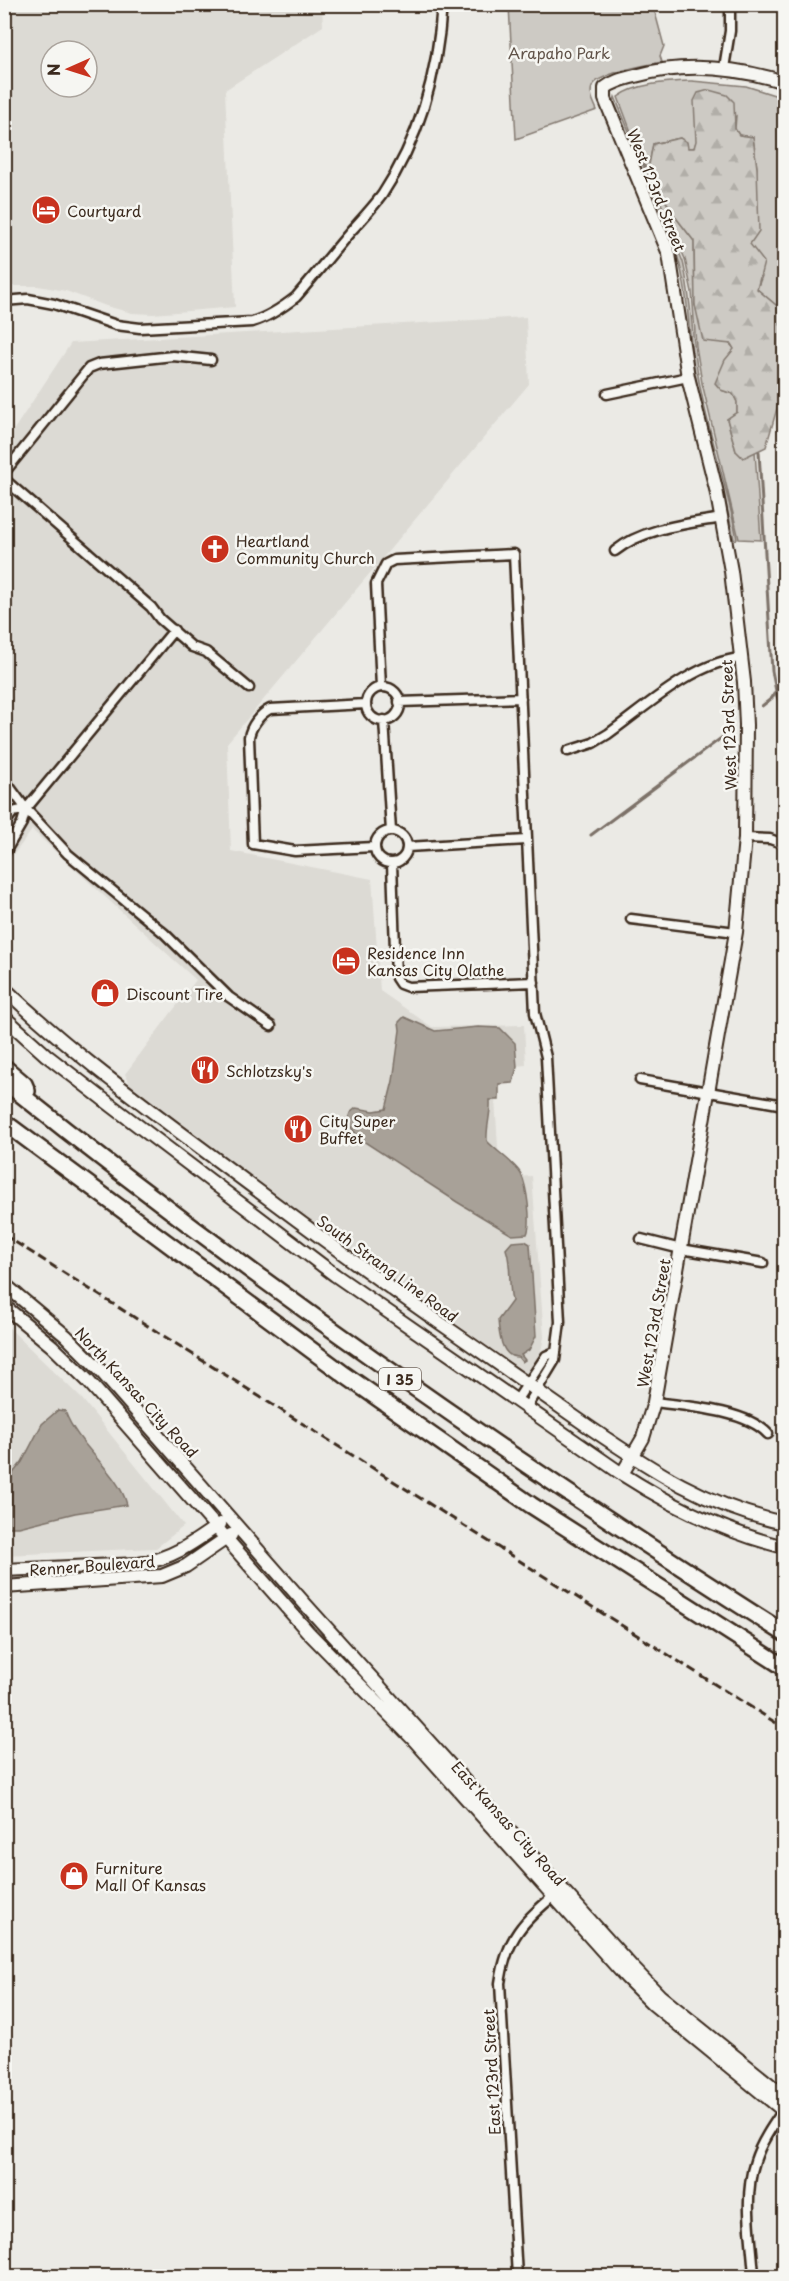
<svg xmlns="http://www.w3.org/2000/svg" width="789" height="2281" font-family="'Playpen Sans',sans-serif">
	<style>
		.built { fill: #dcdad4; fill-rule: evenodd }
		.green { fill: #cdcac4; stroke: #847a71; stroke-width: 1.5 }
		.forest { fill: url(#forest-firs); stroke: #847a71; stroke-width: 1.5 }
		.water { fill: #a8a198; stroke: #7c7167; stroke-width: 1.5 }
		.lines { fill: none; stroke-linecap: round; stroke-linejoin: round }
		.stream { stroke: #7c7167; stroke-width: 3 }
		.street-casing { stroke: #3b2a1e; stroke-width: 13 }
		.secondary-casing { stroke: #3b2a1e; stroke-width: 16 }
		.highway-casing { stroke: #3b2a1e; stroke-width: 20 }
		.street { stroke: #f6f6f2; stroke-width: 8 }
		.secondary { stroke: #f6f6f2; stroke-width: 12 }
		.highway { stroke: #f6f6f2; stroke-width: 15 }
		.rail { stroke: #3b2a1e; stroke-width: 3; stroke-dasharray: 9 4.5; stroke-linecap: butt }
		.labels { text-anchor: middle; dominant-baseline: central; stroke-width: 5; stroke-linejoin: round; paint-order: stroke }
		.shield { fill: #f6f6f2; stroke: #73675e; stroke-width: 1.5 }
		.shield-label { font-size: 14px; font-weight: bold; fill: #3b2a1e }
		.park-label { font-size: 15px; fill: #605248; stroke: #f6f6f2 }
		.street-label { font-size: 15px; fill: #3b2a1e; stroke: #f6f6f2 }
		.poi-label { font-size: 15px; fill: #3b2a1e; stroke: #f6f6f2; text-anchor: start }
	</style>
	<defs>
		<pattern id="forest-firs" width="22" height="20" patternUnits="userSpaceOnUse" patternTransform="scale(1.5)"><rect width="22" height="20" fill="#cdcac4"/><path d="M5 1l3.5 6h-7zM16 11l3.5 6h-7z" fill="#b1aea8"/></pattern>
	</defs>
	<rect width="100%" height="100%" fill="#ebeae5"/>
	<filter id="ink" filterUnits="userSpaceOnUse"><feTurbulence type="fractalNoise" baseFrequency=".0167" numOctaves="2"/><feDisplacementMap in="SourceGraphic" scale="12" xChannelSelector="R" yChannelSelector="G"/><feConvolveMatrix kernelMatrix="1 2 1 2 8 2 1 2 1" color-interpolation-filters="sRGB"/></filter>
	<g filter="url(#ink)">
		<path class="built" d="M4,5H322L323,26L225,90L235,307L153,314L132,313L106,306L66,291L38,286H5ZM51,51H87V87H51Z
			M526,317L529,384L227,743L231,851L372,879L380,991L432,1027L524,1025L526,1065L493,1068L500,1178L532,1176L544,1337L535,1379L352,1251L130,1084L125,1074L196,980L32,830L5,866V443L71,343Z
			M4,1323L82,1399L184,1526L156,1548L5,1555Z"/>
		<path class="green" d="M509,5H653L664,46L660,56L662,62C647,65 597,73 592,87C589,94 594,103 597,110L516,139Z
			M692,81L746,86L784,98V305H776L757,289L762,276L750,244L757,168L753,137L739,135L735,129L736,116L696,142L694,148H688L680,138L653,144L648,170L674,215L694,241L695,305L697,312L735,349L721,390L733,394L737,402V412L727,419L736,451H755L761,540L739,539L702,383L696,346L692,292L685,259L636,145L618,97C637,83 670,82 692,81Z
			M615,97L683,262C692,301 692,342 699,381C709,435 727,486 737,539L734,540C723,483 704,426 694,369C688,331 689,292 677,255L614,102Z"/>
		<path class="forest" d="M709,90L727,95L734,102L735,129L739,135L753,137L757,168L759,231L750,244L764,262L757,289L776,305H784V384L766,447L743,458L736,451L727,419L737,412V402L733,394L721,390L715,383L725,360L734,349L731,344L703,341L695,305L694,241L674,215L648,170L653,144L680,138L687,142L688,148H694L696,141L694,101L698,93Z"/>
		<path class="water" d="M404,1017L435,1031L478,1027L500,1028L515,1043L517,1067L513,1083L499,1084V1100H490C491,1116 486,1126 487,1141C496,1151 515,1163 521,1174C527,1186 532,1223 527,1234L512,1235L457,1202L360,1139L347,1122L350,1113L356,1108L374,1111L386,1109L393,1081L400,1030L399,1022Z
			M525,1241L530,1244L536,1336L529,1350L521,1355L525,1360L522,1362L518,1357C501,1358 499,1333 498,1320L512,1301C508,1283 512,1266 506,1249L512,1242Z
			M58,1410L65,1411C77,1446 120,1474 127,1505L75,1513L19,1527H5V1483L22,1462L42,1424Z"/>
		<g class="lines">
			<path class="stream" d="M759,452L772,671L777,696L784,714
				M762,706L772,698L775,692
				M591,835L732,730"/>
			<g class="street-casing">
				<path id="street" d="M724,68L730,31V4
					M4,301L28,299L54,304L116,325L140,328L252,322C269,317 282,308 296,297C315,275 333,252 352,230C362,219 373,207 382,195C420,138 438,73 442,4
					M607,394L688,377
					M4,473L89,368L99,364L173,356L211,360
					M4,479L151,607L160,619L192,647L206,652L249,688
					M615,551C643,528 687,524 722,518
					M381,687L376,584L386,564L394,560L514,554L535,1013L546,1057L560,1322L555,1360L526,1408
					M366 704a17 17 0 1 1 34 0a17 17 0 1 1-34 0Z
					M399,702L521,698
					M366,704L270,709C260,714 251,726 249,737L253,844L295,851L374,847
					M384,720L391,831
					M568,751L593,743L608,734C646,707 694,662 741,658
					M4,779L26,809L68,854L164,933L229,997L271,1026
					M4,824L13,812L26,809
					M375 847a16 16 0 1 1 32 0a16 16 0 1 1-32 0Z
					M745,838L770,839L784,844
					M407,847L527,840
					M4,854L22,823L26,809L174,630
					M392,863L396,978L400,984L408,987L534,982
					M631,919L736,932
					M640,1080L784,1105
					M641,1239L681,1249L763,1263
					M516,1401L546,1356L555,1352
					M654,1402C686,1406 746,1410 768,1434
					M517,2276L500,1983C507,1936 523,1922 557,1893
					M754,2276C752,2240 743,2197 755,2161C761,2142 773,2125 784,2109"/>
			</g>
			<g class="secondary-casing">
				<path id="secondary" d="M4,988C65,1047 133,1097 201,1148C285,1211 369,1274 456,1334C500,1365 544,1396 589,1427C652,1470 708,1507 784,1523
					M4,1017L46,1055L112,1106L335,1275L622,1474C673,1507 725,1532 784,1547
					M4,1284L66,1336L101,1371L306,1605L633,1968L660,1996L784,2096
					M4,1306L52,1346L88,1381L309,1633L414,1740L626,1977L653,2004L784,2111
					M622,1474L643,1438L654,1402L736,932L745,838L746,725L744,682L731,571L716,489L688,377L669,254L605,99V88C614,81 624,79 635,76C685,62 735,67 784,82
					M4,1570L139,1564C173,1558 193,1543 220,1524
					M4,1587L162,1576L186,1566L231,1535"/>
			</g>
			<g class="highway-casing">
				<path id="highway" d="M4,1067L24,1084L27,1091
					M4,1081C253,1281 515,1463 784,1633
					M4,1122L345,1375L531,1505L784,1667"/>
			</g>
			<use href="#street" class="street"/>
			<use href="#secondary" class="secondary"/>
			<use href="#highway" class="highway"/>
			<path class="rail" d="M4,1235L784,1728"/>
		</g>
	</g>
	<defs>
		<g id="hotel-disc" transform="scale(1.5)"><circle r="9.5" fill="#c8321e" stroke="#f6f6f2"/><path d="M-6-4.5h1.5V1H6V5H4.5V3h-9V5H-6ZM-4 0a1.8 1.8 0 1 1 3.6 0ZM.5 0V-2.5h3Q6-2.5 6 0Z" fill="#fff"/></g>
		<g id="church-disc" transform="scale(1.5)"><circle r="9.5" fill="#c8321e" stroke="#f6f6f2"/><path d="M-1.2-6h2.4v3.5h3.3v2.4h-3.3V6h-2.4V-.1h-3.3v-2.4h3.3Z" fill="#fff"/></g>
		<g id="shop-disc" transform="scale(1.5)"><circle r="9.5" fill="#c8321e" stroke="#f6f6f2"/><path d="M-5-2.5h2.3a2.7 3.5 0 0 1 5.4 0H5L5.5 6h-11ZM-1.5-2.5h3a1.5 2.3 0 0 0-3 0Z" fill="#fff"/></g>
		<g id="restaurant-disc" transform="scale(1.5)"><circle r="9.5" fill="#c8321e" stroke="#f6f6f2"/><path d="M-5-6h1v4h1v-4h1v4h1v-4h1v5L-1.5 .5V6h-2V.5L-5-1ZM5-6V6H3V1.5H1.5Q1.5-4 5-6Z" fill="#fff"/></g>
	</defs>
	<g fill-rule="evenodd">
		<use href="#hotel-disc" x="46" y="210"/>
		<use href="#church-disc" x="215" y="549"/>
		<use href="#hotel-disc" x="346" y="961"/>
		<use href="#shop-disc" x="105" y="993"/>
		<use href="#restaurant-disc" x="205" y="1070"/>
		<use href="#restaurant-disc" x="298" y="1129"/>
		<use href="#shop-disc" x="74" y="1876"/>
	</g>
	<g class="labels">
		<rect class="shield" x="379" y="1368" width="42" height="22" rx="4.5"/>
		<g class="shield-label">
			<text x="400" y="1379">I 35</text>
		</g>
		<g class="park-label">
			<text x="559" y="52">Arapaho Park</text>
		</g>
		<g class="street-label">
			<text transform="translate(657 190) rotate(68)">West 123rd Street</text>
			<text transform="translate(728 725) rotate(-92)">West 123rd Street</text>
			<text transform="translate(388 1268) rotate(36)">South Strang Line Road</text>
			<text transform="translate(653 1323) rotate(-80)">West 123rd Street</text>
			<text transform="translate(137 1392) rotate(47)">North Kansas City Road</text>
			<text transform="translate(92 1565) rotate(-4)">Renner Boulevard</text>
			<text transform="translate(509 1823) rotate(48)">East Kansas City Road</text>
			<text transform="translate(491 2072) rotate(-93)">East 123rd Street</text>
		</g>
		<g class="poi-label">
			<text x="67" y="210">Courtyard</text>
			<text x="236" y="540">Heartland<tspan x="236" dy="17">Community Church</tspan></text>
			<text x="367" y="952">Residence Inn<tspan x="367" dy="17">Kansas City Olathe</tspan></text>
			<text x="126" y="993">Discount Tire</text>
			<text x="226" y="1070">Schlotzsky's</text>
			<text x="319" y="1120">City Super<tspan x="319" dy="17">Buffet</tspan></text>
			<text x="95" y="1867">Furniture<tspan x="95" dy="17">Mall Of Kansas</tspan></text>
		</g>
	</g>
	<rect width="789" height="2281" fill="none" stroke="#f6f6f2" stroke-width="24"/>
	<rect x="12" y="12" width="765" height="2257" fill="none" stroke="#3b2a1e" stroke-width="2" filter="url(#ink)"/>
	<g transform="translate(69 69) rotate(267)"><circle r="28" fill="#f6f6f2" stroke="#aba49d" stroke-width="1.5"/>
	<path d="M0-4.5L10 22L0 15L-10 22Z" fill="#c8321e"/>
	<text y="-9" font-size="16" font-weight="bold" text-anchor="middle" fill="#3b2a1e">N</text>
	</g>
</svg>
